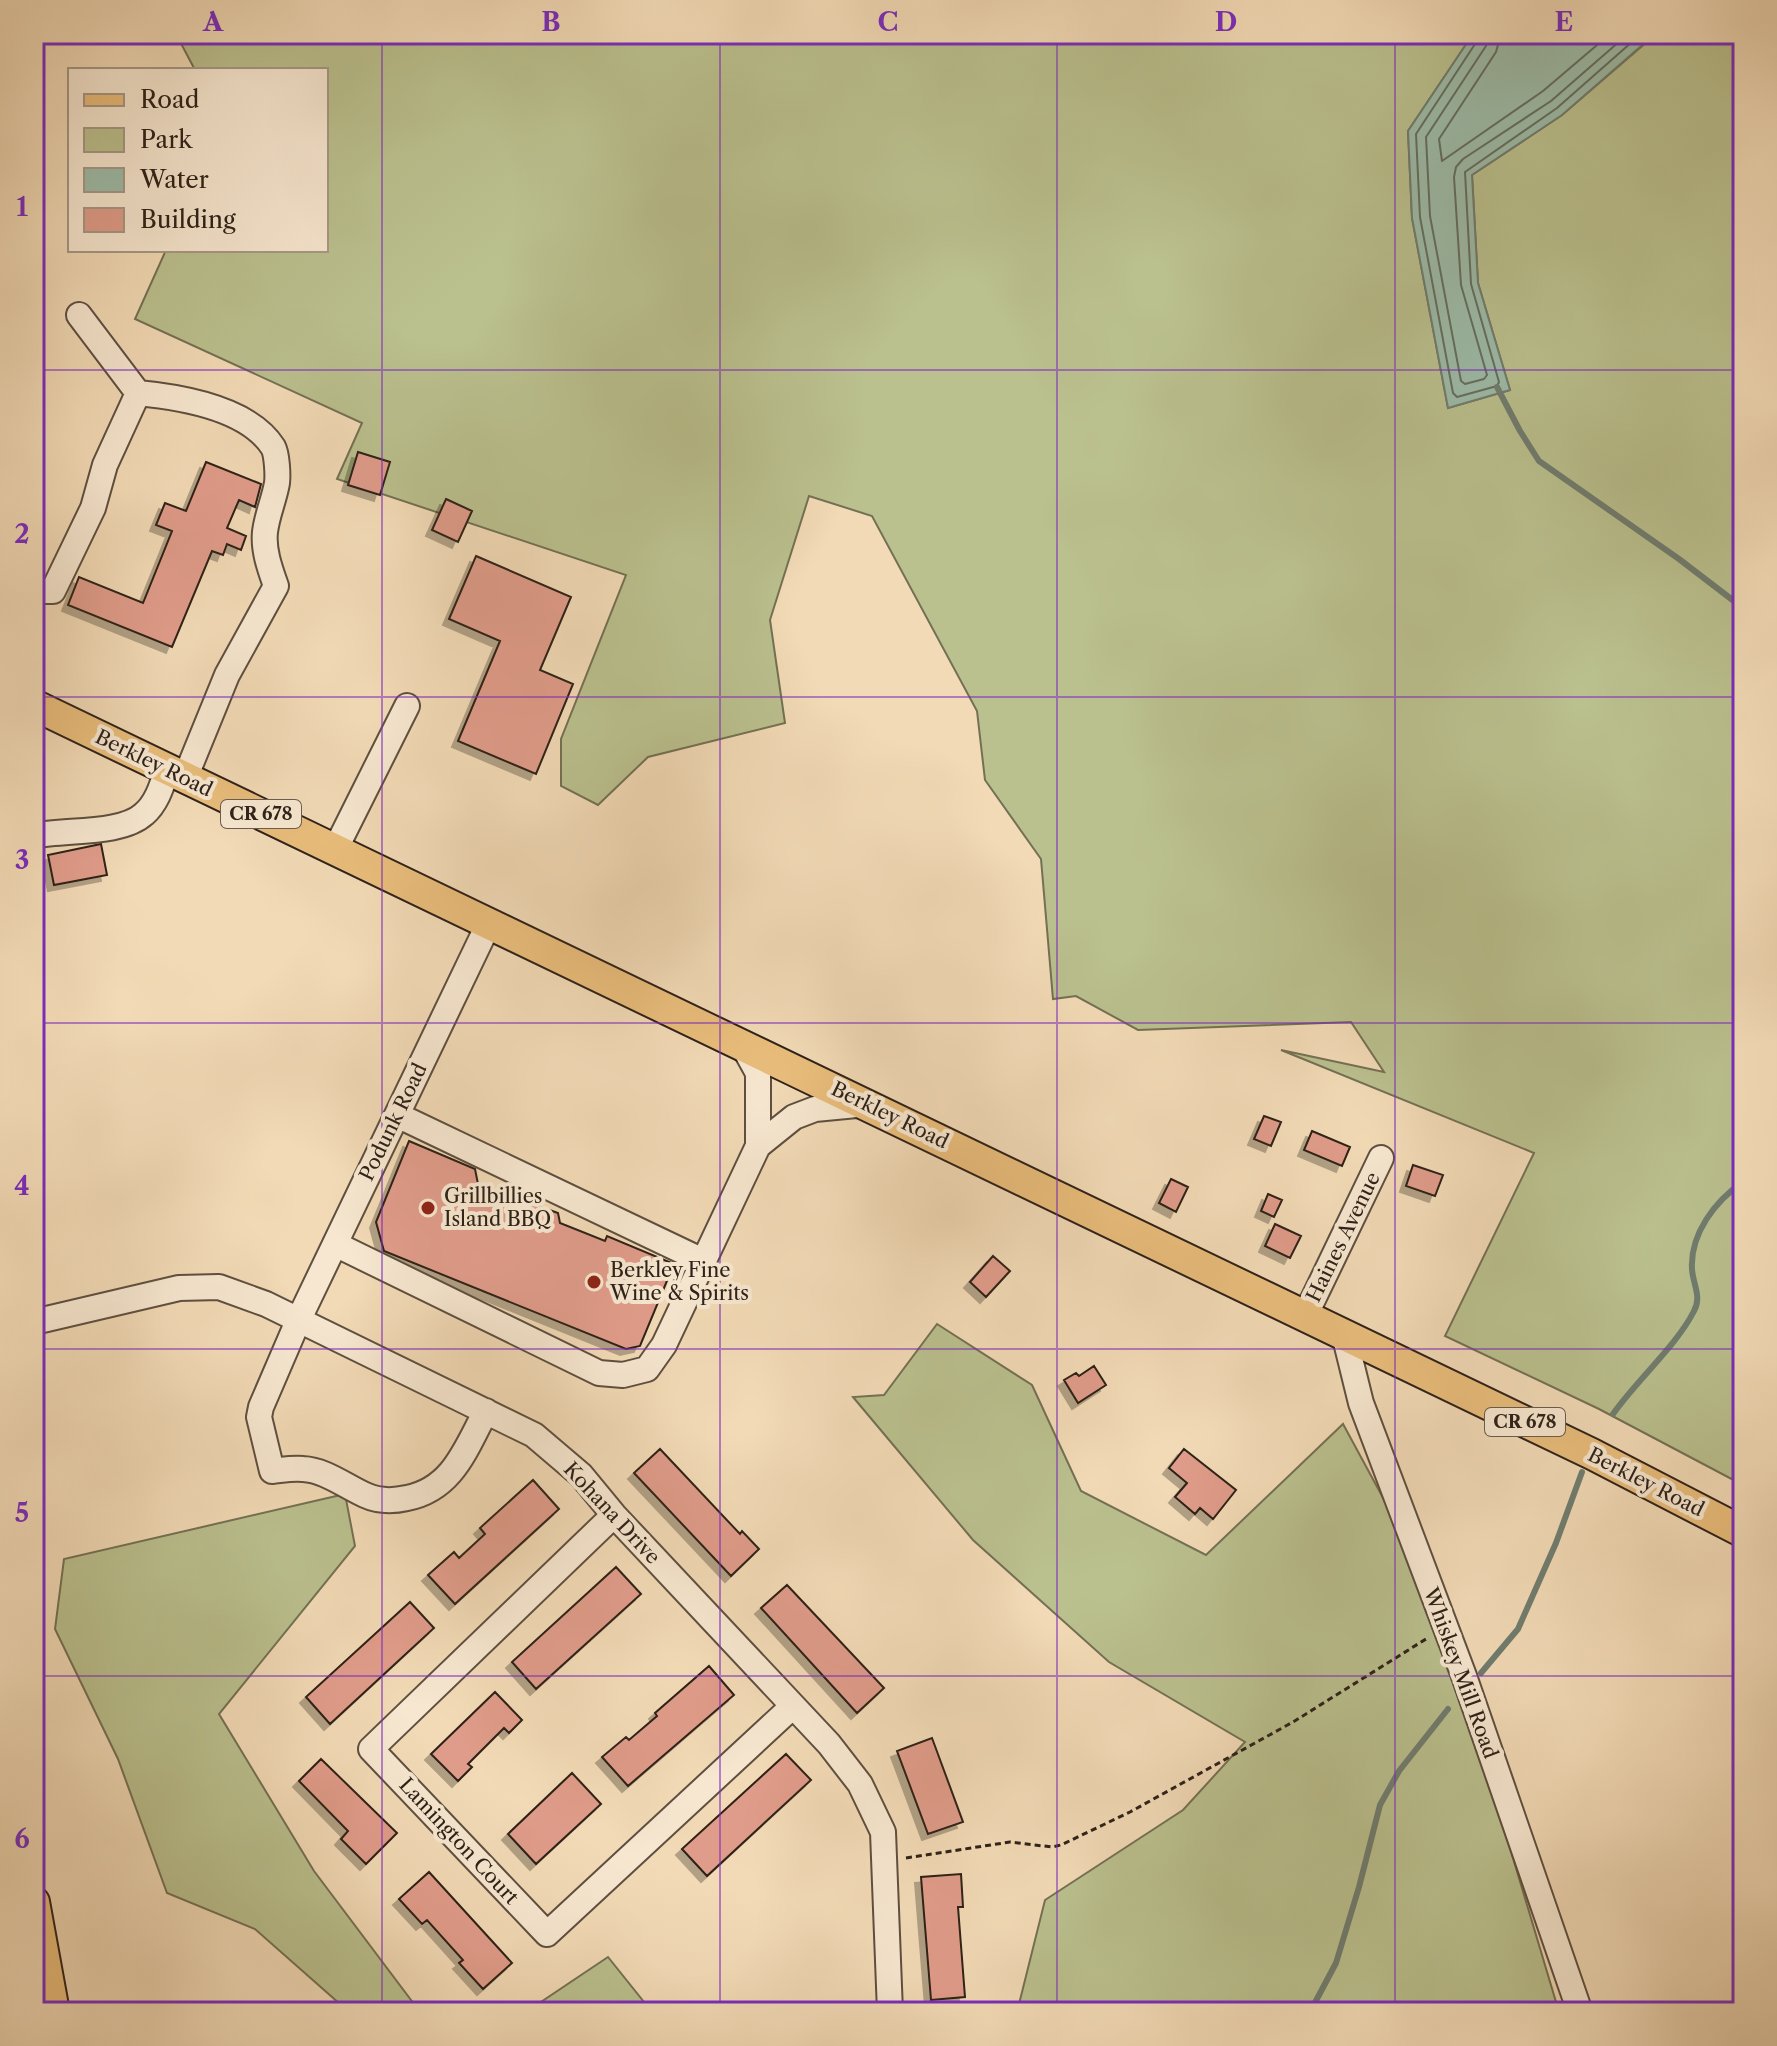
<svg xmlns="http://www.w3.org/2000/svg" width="1777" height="2046" font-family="'Libre Caslon Text',serif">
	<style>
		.green { fill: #bac08e; stroke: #747054; stroke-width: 2 }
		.water { fill: #9cbba8; stroke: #707d6f; stroke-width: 2 }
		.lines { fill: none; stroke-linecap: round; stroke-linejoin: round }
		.shore { stroke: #646e60; stroke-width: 2 }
		.stream { stroke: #707d6f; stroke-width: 6 }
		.building { fill: #e09c8a; stroke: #2d2119; stroke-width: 2; filter: url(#shadow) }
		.minor-casing { stroke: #5e4f40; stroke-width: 28 }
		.major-casing { stroke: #2d2119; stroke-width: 34 }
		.path { stroke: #2d2119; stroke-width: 3; stroke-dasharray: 6 4; stroke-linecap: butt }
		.minor { stroke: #f7e7d0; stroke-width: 24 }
		.major { stroke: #e9bd7b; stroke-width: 30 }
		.grid { fill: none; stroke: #7b2cbf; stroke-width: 2; stroke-opacity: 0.55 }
		.poi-dot { fill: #8f2418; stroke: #f7e7d0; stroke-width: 3 }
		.labels { text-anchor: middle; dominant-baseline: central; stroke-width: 8; stroke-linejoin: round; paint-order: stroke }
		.shield { fill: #f7e7d0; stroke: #6a5c50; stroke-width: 2 }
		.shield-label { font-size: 18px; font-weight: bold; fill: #2d2119 }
		.street-label { font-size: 20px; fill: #2d2119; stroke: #f7e7d0 }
		.poi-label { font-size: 20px; fill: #2d2119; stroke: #f7e7d0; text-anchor: start }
		.neatline { fill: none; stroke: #7b2cbf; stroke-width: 3 }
		.grid-label { font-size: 26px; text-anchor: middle; font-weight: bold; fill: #7b2cbf }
	</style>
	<defs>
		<filter id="shadow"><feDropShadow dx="-6" dy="6" stdDeviation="0" flood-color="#0004"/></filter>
	</defs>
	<rect width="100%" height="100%" fill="#f2dab6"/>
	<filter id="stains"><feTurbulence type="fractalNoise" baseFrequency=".0025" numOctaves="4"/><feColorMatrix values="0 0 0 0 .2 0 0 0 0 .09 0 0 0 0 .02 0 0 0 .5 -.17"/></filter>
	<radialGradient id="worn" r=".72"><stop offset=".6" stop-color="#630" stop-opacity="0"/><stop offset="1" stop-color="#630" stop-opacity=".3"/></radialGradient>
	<path class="green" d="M176,34H1473L1408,131L1412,218L1448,408L1510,390L1478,283L1472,175L1562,115L1648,41L1649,34H1743V1485L1599,1409L1445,1336L1534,1153L1281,1050L1384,1072L1351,1022L1138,1030L1076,996L1053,999L1041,859L985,780L977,711L872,516L809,496L770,620L785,723L648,757L598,805L561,786V739L626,575L337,479L362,423L135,319L166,250H326V70H195Z
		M937,1324L1032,1385L1081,1491L1206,1555L1343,1424L1433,1590L1559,2012H1017L1045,1900L1183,1810L1245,1742L1109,1662L973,1540L853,1397L884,1395Z
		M345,1494L355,1546L219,1714L314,1871L420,2012H349L255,1929L167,1893L118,1759L55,1629L64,1559Z
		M608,1957L652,2012H526Z"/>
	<path class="water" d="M1473,34H1649L1648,40L1562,115L1472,175L1478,283L1510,390L1448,408L1412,218L1408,131Z"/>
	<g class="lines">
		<path class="shore" d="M1479,34L1477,41L1416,134L1420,217L1453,393L1457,397L1497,386L1499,382L1471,284L1465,172L1557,108L1641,34
			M1489,34L1486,46L1426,137L1430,216L1461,381L1465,384L1484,379L1487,375L1461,285L1454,177L1456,167L1463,159L1551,101L1628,34
			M1501,34L1496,52L1439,139L1442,161L1543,91L1610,34"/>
		<path class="stream" d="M1497,387L1520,431L1539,461L1679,559L1743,608
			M1613,1414C1636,1381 1677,1345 1694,1311C1702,1296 1693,1285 1692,1269C1690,1234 1715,1201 1743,1182
			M1481,1673L1518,1629L1556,1543L1582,1472
			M1310,2012L1336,1963L1359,1887L1380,1805L1399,1771L1448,1709"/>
	</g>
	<path class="building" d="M358,452L390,462L380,495L348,485Z
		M206,462L261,484L255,507L239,500L227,528L246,536L241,550L227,544L223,555L212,551L172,647L68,605L79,577L143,603L172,531L156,525L165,503L186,511Z
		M446,499L472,511L458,542L432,530Z
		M476,556L571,597L540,670L573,684L536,774L458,741L500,641L449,619Z
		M101,844L107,875L54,885L48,855Z
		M1264,1116L1281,1122L1271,1146L1254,1139Z
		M1312,1131L1350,1147L1342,1166L1304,1150Z
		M409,1141L475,1169L478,1184L558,1213L560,1223L605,1241L607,1236L674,1264L640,1346L626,1349L384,1251L376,1222Z
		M1413,1165L1443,1175L1435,1196L1406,1186Z
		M1171,1179L1188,1187L1176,1212L1159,1203Z
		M1268,1194L1282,1200L1274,1217L1261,1211Z
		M1275,1224L1301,1236L1290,1258L1265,1246Z
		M993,1256L1010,1271L986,1297L970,1282Z
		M1094,1366L1106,1385L1078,1403L1064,1380L1076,1373L1079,1376Z
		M660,1449L740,1534L742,1531L759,1549L731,1576L634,1473Z
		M1184,1449L1236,1490L1213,1519L1200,1508L1195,1514L1175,1497L1187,1483L1169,1468Z
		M533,1480L559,1509L455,1604L428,1575L454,1552L459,1558L485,1534L480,1528Z
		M616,1567L641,1594L536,1689L512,1662Z
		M787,1585L884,1688L857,1713L761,1608Z
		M410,1602L434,1628L330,1724L306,1697Z
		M709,1666L734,1695L628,1786L602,1757L626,1737L629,1740L657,1716L655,1713Z
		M495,1692L522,1720L509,1733L504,1728L468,1764L472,1767L458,1781L431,1754Z
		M932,1738L963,1822L928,1834L897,1751Z
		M786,1754L811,1780L707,1876L682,1849Z
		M321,1759L397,1833L366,1864L341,1839L348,1831L299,1781Z
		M572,1773L601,1804L536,1864L508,1834Z
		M429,1872L512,1963L483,1989L459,1963L463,1960L427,1920L422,1924L399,1899Z
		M961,1874L963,1907H958L965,1997L931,2000L921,1877Z"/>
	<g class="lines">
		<g class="minor-casing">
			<path id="minor" d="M138,393C180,397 248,408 273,447C277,454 278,475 277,483C274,500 267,515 265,532C263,550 270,569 276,586L227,675L185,778
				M34,591H53L93,508L105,465L138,393L79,315
				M34,836C65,829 121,835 144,814C157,803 162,785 167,770
				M335,850L407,706
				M742,1044L758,1073V1146
				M397,1115L703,1261
				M335,1244L599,1373L623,1375L647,1369L664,1345L758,1146L794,1117L815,1109L867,1104
				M1305,1316L1381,1158
				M34,1322L179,1288L219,1287L266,1304L534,1435L581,1475L614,1515L829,1744L860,1784L883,1832L890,2012
				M1344,1334L1361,1403L1464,1676L1580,2012
				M486,1411C466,1448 453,1489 407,1498C394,1501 378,1501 365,1495C345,1486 325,1470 303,1469C292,1468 282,1470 272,1471L259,1417L261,1407L298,1321L489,923
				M614,1515L371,1749L547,1934L793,1706"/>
		</g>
		<g class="major-casing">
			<path id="major" d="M34,705L1592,1454L1743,1532
				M34,1902L54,2012"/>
		</g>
		<path class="path" d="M906,1858L1010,1842L1052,1847L1061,1845L1130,1812L1293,1722L1426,1639"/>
		<use href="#minor" class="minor"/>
		<use href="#major" class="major"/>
	</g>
	<path class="grid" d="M382,34V2012M720,34V2012M1057,34V2012M1395,34V2012M34,370H1743M34,697H1743M34,1023H1743M34,1349H1743M34,1676H1743"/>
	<g class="poi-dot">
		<circle cx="428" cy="1208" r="8"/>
		<circle cx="594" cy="1282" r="8"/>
	</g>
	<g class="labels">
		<g class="shield">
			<rect x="221" y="800" width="80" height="28" rx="6"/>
			<rect x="1485" y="1408" width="80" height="28" rx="6"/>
		</g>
		<g class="shield-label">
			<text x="261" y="814">CR 678</text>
			<text x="1525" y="1422">CR 678</text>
		</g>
		<g class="street-label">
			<text transform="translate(154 763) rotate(26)">Berkley Road</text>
			<text transform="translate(890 1115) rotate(26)">Berkley Road</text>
			<text transform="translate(393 1122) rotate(-64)">Podunk Road</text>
			<text transform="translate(1343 1237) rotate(-64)">Haines Avenue</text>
			<text transform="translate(1646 1482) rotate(27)">Berkley Road</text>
			<text transform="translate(612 1513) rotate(47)">Kohana Drive</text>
			<text transform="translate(1461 1673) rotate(70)">Whiskey Mill Road</text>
			<text transform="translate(459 1841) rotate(47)">Lamington Court</text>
		</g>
		<g class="poi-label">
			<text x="444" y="1196">Grillbillies<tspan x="444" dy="23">Island BBQ</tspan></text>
			<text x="610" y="1270">Berkley Fine<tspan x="610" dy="23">Wine &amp; Spirits</tspan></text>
		</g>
	</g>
	<rect width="1777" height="2046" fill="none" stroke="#f2dab6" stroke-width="88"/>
	<rect x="68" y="68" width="260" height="184" fill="#f7e7d0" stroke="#a69887" stroke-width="2"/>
	<rect x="84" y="94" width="40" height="12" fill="#e9bd7b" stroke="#a69887" stroke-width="2"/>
	<text x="140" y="108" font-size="24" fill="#2d2119">Road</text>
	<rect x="84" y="128" width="40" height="24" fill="#bac08e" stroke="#a69887" stroke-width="2"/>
	<text x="140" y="148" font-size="24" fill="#2d2119">Park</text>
	<rect x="84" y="168" width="40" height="24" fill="#9cbba8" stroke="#a69887" stroke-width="2"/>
	<text x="140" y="188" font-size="24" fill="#2d2119">Water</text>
	<rect x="84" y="208" width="40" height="24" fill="#e09c8a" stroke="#a69887" stroke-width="2"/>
	<text x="140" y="228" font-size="24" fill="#2d2119">Building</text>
	<rect x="44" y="44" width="1689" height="1958" class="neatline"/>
	<g class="grid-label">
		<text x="213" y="31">A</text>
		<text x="551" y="31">B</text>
		<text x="888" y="31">C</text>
		<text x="1226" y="31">D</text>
		<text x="1564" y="31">E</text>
		<text x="22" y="216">1</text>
		<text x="22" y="543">2</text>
		<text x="22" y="869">3</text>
		<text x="22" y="1195">4</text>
		<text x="22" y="1522">5</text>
		<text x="22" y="1848">6</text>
	</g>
	<rect width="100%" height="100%" filter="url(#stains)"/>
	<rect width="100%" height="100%" fill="url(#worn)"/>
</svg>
